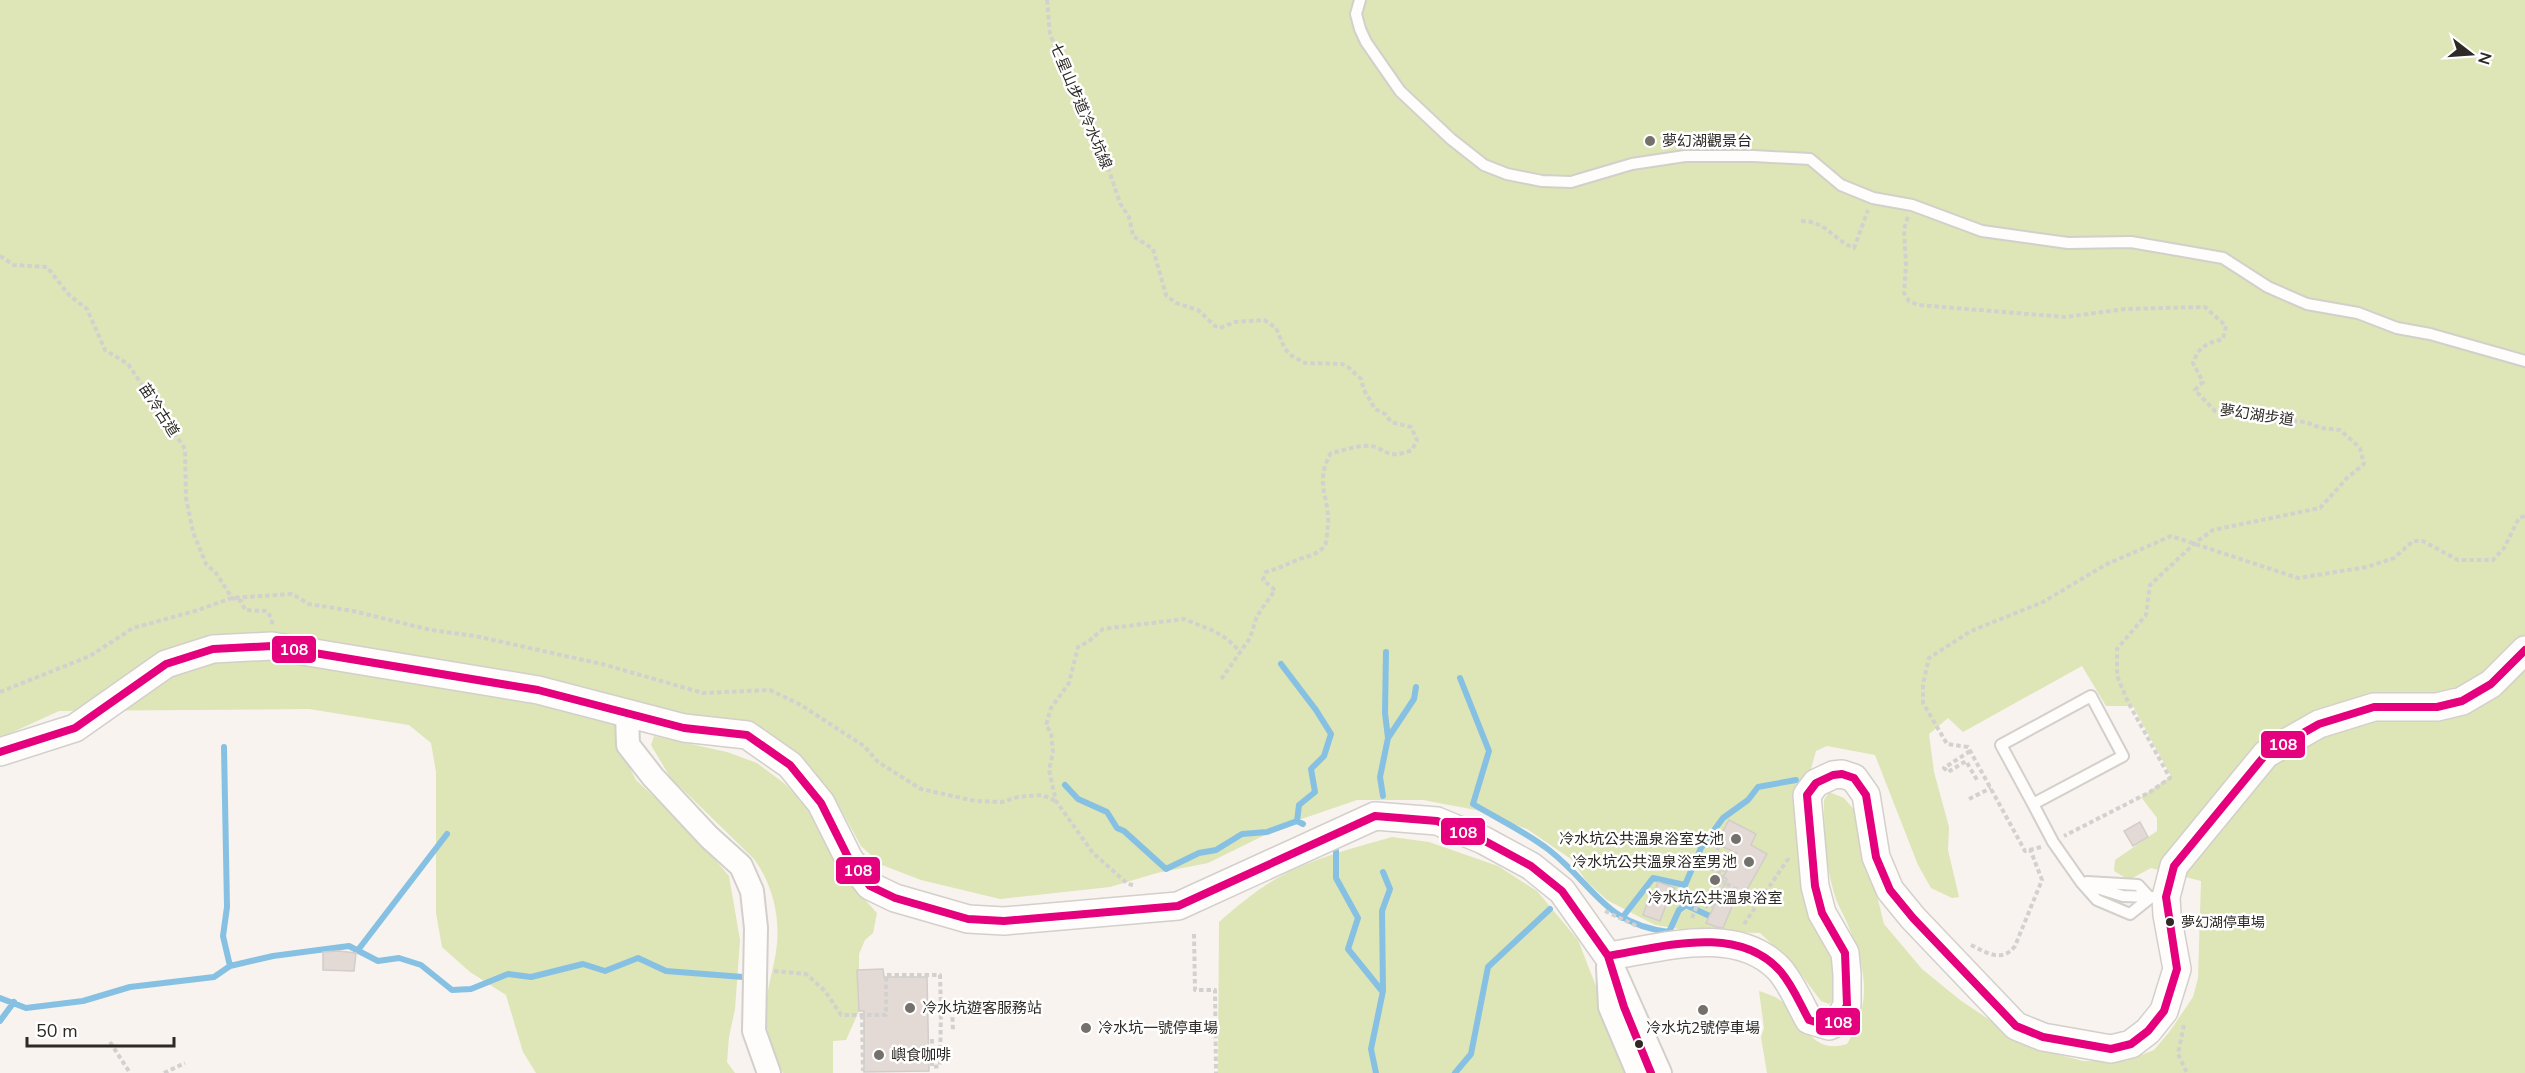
<svg xmlns="http://www.w3.org/2000/svg" width="2525" height="1073" font-family="'Nunito Sans','Noto Sans TC',sans-serif">
	<style>
		.green { fill: #dee5b6 }
		.lines { fill: none; stroke-linecap: round; stroke-linejoin: round }
		.stream { stroke: #86c1e4; stroke-width: 6 }
		.building { fill: #e3dad6; stroke: #d2cdca; stroke-width: 1.5 }
		.service-casing { stroke: #d3cfcb; stroke-width: 14 }
		.minor-casing { stroke: #d3cfcb; stroke-width: 26 }
		.tertiary-casing { stroke: #d3cfcb; stroke-width: 30 }
		.path { stroke: #d3d1cf; stroke-width: 4; stroke-dasharray: 4.5 3; stroke-linecap: butt }
		.service { stroke: #fefdfc; stroke-width: 10 }
		.minor { stroke: #fefdfc; stroke-width: 22 }
		.tertiary { stroke: #fefdfc; stroke-width: 27 }
		.bus-1-casing { stroke: #fff; stroke-width: 12 }
		.bus-1 { stroke: #e5007d; stroke-width: 8 }
		.poi-dot { fill: #74706b; stroke: #fff; stroke-width: 2 }
		.bus-dot { fill: #2d2925; stroke: #fff; stroke-width: 2 }
		.labels { text-anchor: middle; dominant-baseline: central; stroke-width: 5; stroke-linejoin: round; paint-order: stroke }
		.bus-label { font-size: 14px; fill: #2d2925; stroke: #fff; text-anchor: start }
		.street-label { font-size: 15px; fill: #2d2925; stroke: #fff }
		.poi-label { font-size: 15px; fill: #2d2925; stroke: #fff; text-anchor: start }
		.line-badge { stroke: #fff; stroke-width: 2 }
		.badge-label { font-size: 16px; text-anchor: middle; font-weight: bold; fill: #fff }
	</style>
	<rect width="100%" height="100%" fill="#f8f3ee"/>
	<path class="green" d="M0,0H2525V1073H1767L1761,1037L1764,1028L1759,991C1768,994 1778,997 1785,1004C1805,1022 1811,1055 1847,1044C1873,1001 1866,970 1848,925C1844,915 1838,906 1835,896C1825,865 1824,832 1824,800L1829,792L1844,798L1856,812L1884,924L1922,969L1960,1000L2030,1047L2083,1061H2126L2154,1050L2170,1031L2193,997L2198,978L2201,881L2151,868L2129,880L2114,871L2115,860L2157,831V818L2141,797L2171,776L2133,706H2106L2082,666L1963,732L1948,718L1929,734L1934,772L1949,827L1948,850L1959,897L1952,898L1931,888L1918,865L1875,755L1827,746L1816,751L1808,779L1836,974L1835,999L1829,1004L1821,1001L1794,965L1760,933L1691,931L1655,925L1607,900L1587,882L1571,859L1527,829L1476,810L1423,800H1357L1287,824L1208,863L1157,873L1110,887L1000,899L921,880L882,865L861,846L834,797L791,752L749,723L684,714L621,698L616,741L636,780L694,835L729,876L740,940L735,1009L729,1037L727,1062L735,1073H536L523,1052L506,995L470,972L442,947L436,913V772L431,743L409,725L309,709L59,711L0,738Z
		M654,736L727,752L757,763L785,784L814,813L827,847L844,877L877,913L873,933L865,940L859,954V1011L846,1040L833,1041V1073H783C773,1053 764,1031 766,1007C767,986 775,965 777,944C780,914 771,881 753,858L670,777L651,745Z
		M1392,837L1429,842L1498,866L1537,891L1578,940L1630,1073H1218L1219,922C1236,907 1254,892 1274,880C1310,859 1352,848 1392,837Z"/>
	<g class="lines">
		<path class="stream" d="M1281,664L1316,710L1331,734L1324,756L1311,769L1315,792L1299,805L1297,821
			M1460,678L1489,751L1473,804C1498,819 1526,832 1549,850C1595,886 1604,924 1669,932L1679,910L1686,905L1716,919
			M1388,738L1414,699L1416,687
			M224,747L227,907L223,936L230,966
			M1065,785L1078,799L1107,812L1117,828L1124,831L1166,869L1199,853L1216,850L1242,834L1267,832L1297,821L1303,824
			M1383,796L1380,777L1388,738L1385,713L1386,652
			M1336,851V878L1358,918L1348,949L1382,991
			M1622,918L1653,878L1685,885L1701,848L1723,818L1748,800L1758,787L1796,780
			M358,950L447,834
			M0,998L26,1008L83,1001L130,987L214,977L230,966L273,956L349,946L378,961L399,958L421,965L452,990L471,989L508,974L531,977L583,964L605,971L638,958L666,971L743,977
			M0,1021L14,1002
			M1376,1073L1371,1049L1383,991L1382,911L1390,889L1383,872
			M1455,1073L1471,1054L1488,967L1550,909"/>
	</g>
	<path class="building" d="M1729,820L1756,834L1751,845L1767,854L1744,895L1738,892L1723,928L1717,927L1706,923L1727,879L1723,877L1737,853L1716,844Z
		M2140,822L2148,837L2133,846L2124,831Z
		M1658,882L1675,888L1669,906L1666,905L1660,921L1643,915L1649,898L1652,899Z
		M338,951L356,953L354,971L323,970V952Z
		M883,969L884,977H927L929,1071L864,1072V1011H859L857,970Z"/>
	<g class="lines">
		<g class="service-casing">
			<path id="service" d="M1360,0L1356,14L1360,29L1366,42L1400,91L1451,139L1484,165L1507,174L1542,181L1571,182L1632,164L1685,156H1754L1810,159L1841,185L1873,198L1912,205L1982,231L2068,243L2131,242L2223,258L2268,287L2307,304L2358,313L2397,328L2430,334L2525,361
				M2091,696L2123,756L2033,804L2001,745Z
				M2033,804L2053,842L2081,882L2097,900L2130,914L2150,898
				M2087,882L2138,885L2150,898
				M2084,884L2123,896L2153,897"/>
		</g>
		<g class="minor-casing">
			<path id="minor" d="M627,714L628,745L653,777L709,837L741,866L752,891L756,928L754,1031L769,1073
				M1608,956L1660,1073
				M1608,967L1610,1007L1638,1073"/>
		</g>
		<g class="tertiary-casing">
			<path id="tertiary" d="M0,752L75,728L166,664L213,649L272,646L538,690L684,728L747,735L790,765L821,803L849,859L870,886L895,898L968,919L1004,921L1178,906L1375,816L1437,821L1483,840L1531,866L1562,891L1608,956C1662,948 1736,924 1779,969C1791,982 1800,1004 1809,1020L1829,1026L1838,1022L1847,1005V974L1845,953L1822,913L1815,886L1807,795L1816,783L1833,775L1842,774L1854,778L1866,795L1876,857L1890,890L1913,918L2016,1026L2043,1037L2111,1049L2131,1044L2148,1031L2164,1011L2177,969L2167,915L2166,897L2174,866L2266,754L2319,724L2374,707H2437L2462,701L2491,684L2525,650"/>
		</g>
		<path class="path" d="M1047,0L1050,34L1080,110L1100,144L1120,203L1129,217L1133,236L1153,249L1166,295L1176,303L1198,310L1215,326L1220,328L1235,322L1264,320L1269,323L1276,328L1285,349L1292,356L1305,363L1342,364L1348,367L1361,379L1364,390L1375,409L1385,414L1391,422L1411,427L1417,440L1412,450C1384,462 1384,444 1365,446C1354,446 1342,451 1331,453C1312,486 1333,500 1327,531C1327,535 1327,541 1325,545C1320,554 1305,557 1297,560C1285,565 1277,569 1266,572L1263,580L1275,590L1257,616L1250,638L1220,681
			M1908,217L1904,229L1906,265L1904,293L1909,301L1918,305L2065,317L2125,309L2205,307L2226,326L2223,339C2207,343 2199,346 2193,363L2203,382L2195,390L2215,411L2230,413L2242,411L2269,419L2306,422L2321,428L2340,430L2360,448L2364,464L2347,478L2320,508L2213,530L2195,543L2150,585L2146,615L2117,649V676L2128,702L2170,778L2150,792L2064,836
			M1801,221C1827,221 1833,240 1854,248L1868,210
			M0,256L14,265L47,267L69,295L87,309L105,350L128,364L185,449L186,498L193,532L206,564L216,573L232,598L241,601L245,610L267,611L272,619V625
			M0,692L90,656L133,628L195,611L232,598L292,594L309,604L353,611L431,630L475,636L602,664L703,693L770,690L801,705L864,746L878,762L921,789L975,801L1002,802L1018,797L1042,795L1056,801
			M1970,751L1944,768L1948,772L1966,761L1977,780
			M1969,799L1991,788
			M1719,846L1711,863L1712,869L1722,873
			M2041,847L2025,851L1968,747L1947,744L1923,703V684L1929,658L1971,631L2043,602L2105,565L2171,536L2298,578L2367,567L2394,558L2413,541H2423L2458,560H2493L2504,548L2519,518L2525,516
			M1720,880L1759,902
			M1133,885L1128,884L1093,853L1056,801L1049,770L1053,752L1051,733L1046,725L1051,708L1069,683L1078,647L1089,641L1103,629L1184,619L1214,631L1227,639L1240,651
			M1605,911L1639,927
			M1692,918L1698,903L1710,908L1725,869
			M1744,924L1788,859V855
			M1194,934L1195,990H1215L1216,1073
			M1971,945C1987,953 2002,963 2015,946L2042,880L2030,849
			M774,971L806,974L825,991L841,1015H886V975H940L941,1010
			M862,1015L863,1071
			M2184,1025L2178,1054L2187,1073
			M932,1039V1067L940,1066L941,1010L952,1008L953,1030
			M110,1042L130,1073
			M164,1073L185,1063"/>
		<use href="#service" class="service"/>
		<use href="#minor" class="minor"/>
		<use href="#tertiary" class="tertiary"/>
		<g class="bus-1-casing">
			<path id="bus-1" d="M0,752L75,728L166,664L213,649L272,646L538,690L684,728L747,735L790,765L821,803L849,859L870,886L895,898L968,919L1004,921L1178,906L1375,816L1437,821L1483,840L1531,866L1562,891L1608,956L1624,1007L1651,1073
				M1608,956C1662,947 1739,923 1781,972C1793,986 1800,1004 1809,1020L1829,1026L1838,1022L1847,1005L1845,953L1822,913L1815,886L1807,795L1816,783L1833,775L1842,774L1854,778L1866,795L1876,857L1890,890L1913,918L2016,1026L2043,1037L2111,1049L2131,1044L2148,1031L2164,1011L2177,969L2166,897L2174,866L2266,754L2319,724L2374,707H2437L2462,701L2491,684L2525,650"/>
		</g>
		<use href="#bus-1" class="bus-1"/>
	</g>
	<g class="poi-dot">
		<circle cx="1650" cy="141" r="6"/>
		<circle cx="1736" cy="839" r="6"/>
		<circle cx="1749" cy="862" r="6"/>
		<circle cx="1715" cy="880" r="6"/>
		<circle cx="910" cy="1008" r="6"/>
		<circle cx="1703" cy="1010" r="6"/>
		<circle cx="1086" cy="1028" r="6"/>
		<circle cx="879" cy="1055" r="6"/>
	</g>
	<g class="bus-dot">
		<circle cx="2170" cy="922" r="5"/>
		<circle cx="1639" cy="1044" r="5"/>
	</g>
	<g class="labels">
		<g class="bus-label">
			<text x="2181" y="922">夢幻湖停車場</text>
		</g>
		<g class="street-label">
			<text transform="translate(1081 106) rotate(67)">七星山步道冷水坑線</text>
			<text transform="translate(159 410) rotate(57)">苗冷古道</text>
			<text transform="translate(2257 415) rotate(8)">夢幻湖步道</text>
		</g>
		<g class="poi-label">
			<text x="1662" y="141">夢幻湖觀景台</text>
			<text x="1724" y="839" text-anchor="end">冷水坑公共溫泉浴室女池</text>
			<text x="1737" y="862" text-anchor="end">冷水坑公共溫泉浴室男池</text>
			<text x="1715" y="898" text-anchor="middle">冷水坑公共溫泉浴室</text>
			<text x="922" y="1008">冷水坑遊客服務站</text>
			<text x="1098" y="1028">冷水坑一號停車場</text>
			<text x="1703" y="1028" text-anchor="middle">冷水坑2號停車場</text>
			<text x="891" y="1055">嶼食咖啡</text>
		</g>
	</g>
	<g class="line-badge">
		<rect x="271" y="635" width="46" height="29" rx="6" fill="#e5007d"/>
		<rect x="2260" y="730" width="46" height="29" rx="6" fill="#e5007d"/>
		<rect x="1440" y="817" width="46" height="29" rx="6" fill="#e5007d"/>
		<rect x="835" y="856" width="46" height="29" rx="6" fill="#e5007d"/>
		<rect x="1815" y="1007" width="46" height="29" rx="6" fill="#e5007d"/>
	</g>
	<g class="badge-label">
		<text x="294" y="655">108</text>
		<text x="2283" y="750">108</text>
		<text x="1463" y="838">108</text>
		<text x="858" y="876">108</text>
		<text x="1838" y="1028">108</text>
	</g>
	<g transform="translate(2471 54) rotate(107)" stroke="#ffffff" stroke-width="4.5" paint-order="stroke">
	<path d="M0-4.5L10 22L0 15L-10 22Z" fill="#2d2925"/>
	<text y="-9" font-size="16" font-weight="bold" text-anchor="middle" fill="#2d2925">N</text>
	</g>
	<path d="M27 1037v9h147v-9" fill="none" stroke="#2d2925" stroke-width="3"/>
	<text x="36" y="1037" font-size="18" fill="#2d2925" stroke="#ffffff" stroke-width="4.5" paint-order="stroke">50 m</text>
</svg>
